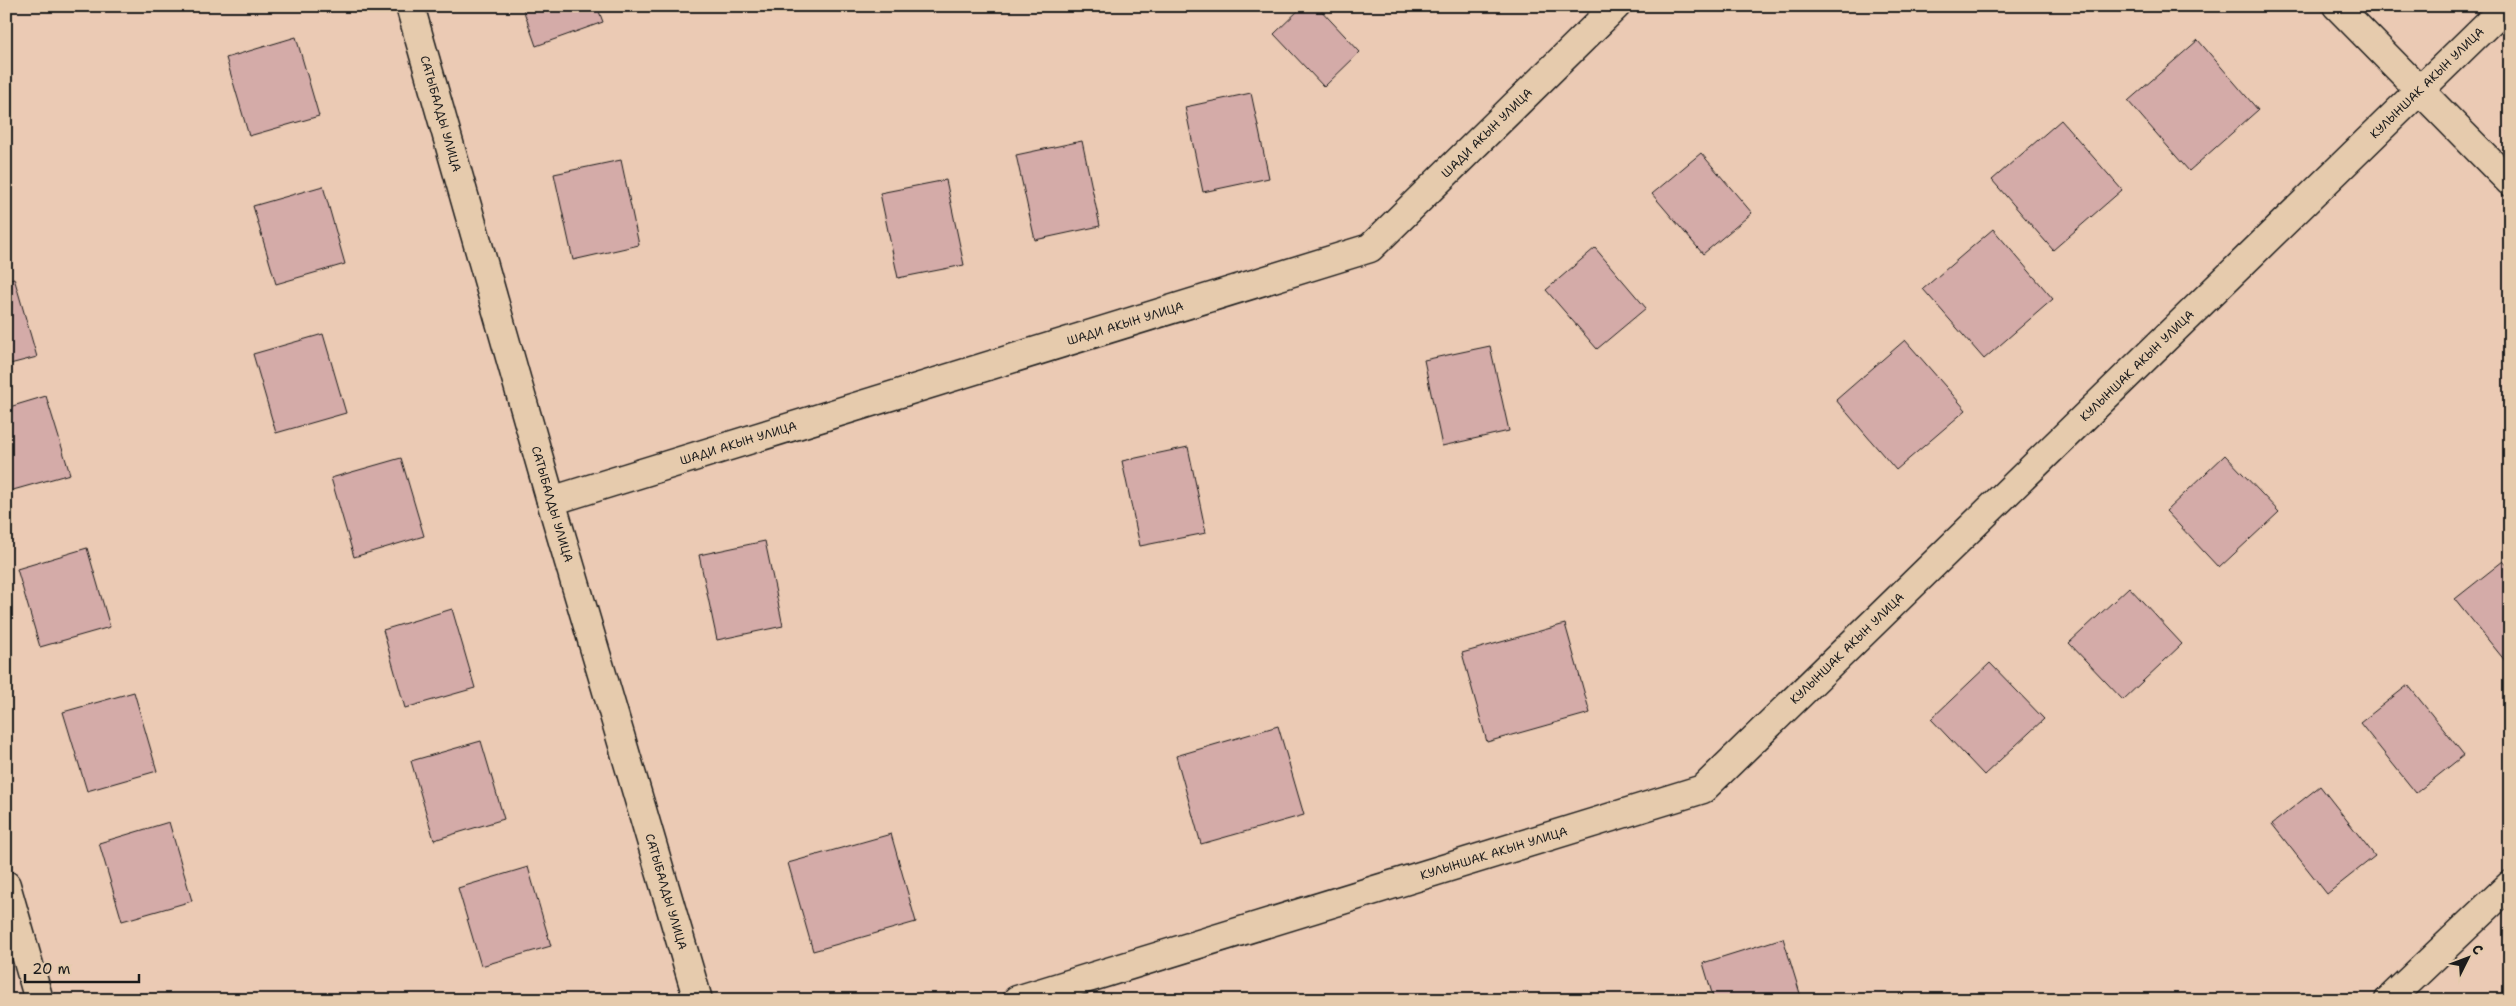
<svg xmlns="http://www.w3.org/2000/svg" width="2516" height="1006" font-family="'Shantell Sans',sans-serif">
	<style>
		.building { fill: #d4aba8; stroke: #1c1c1c }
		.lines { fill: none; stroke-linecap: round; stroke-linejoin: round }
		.minor-casing { stroke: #1c1c1c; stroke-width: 31 }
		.minor { stroke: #e6cbad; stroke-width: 28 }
		.labels { text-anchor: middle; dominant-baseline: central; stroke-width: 4.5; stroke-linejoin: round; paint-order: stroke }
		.street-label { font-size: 12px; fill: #1c1c1c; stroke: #e6cbad }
	</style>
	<rect width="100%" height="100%" fill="#ebcab4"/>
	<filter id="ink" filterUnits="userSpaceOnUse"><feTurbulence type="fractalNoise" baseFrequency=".02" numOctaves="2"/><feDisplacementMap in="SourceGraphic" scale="10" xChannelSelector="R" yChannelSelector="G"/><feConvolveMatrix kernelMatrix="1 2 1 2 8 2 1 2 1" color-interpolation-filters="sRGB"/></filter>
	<g filter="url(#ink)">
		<path class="building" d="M522,6H597L603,22L536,46Z
			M1303,6H1317L1360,52L1324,87L1274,34Z
			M296,37L319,116L249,136L226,58Z
			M2198,40L2258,110L2189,171L2128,101Z
			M1251,93L1269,178L1203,192L1185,107Z
			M2061,120L2122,190L2053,250L1992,180Z
			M1082,141L1100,226L1035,240L1016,155Z
			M1701,153L1752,213L1703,254L1652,194Z
			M621,160L639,245L573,260L554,174Z
			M946,180L964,265L898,278L880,193Z
			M323,186L345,264L276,284L253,206Z
			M1993,229L2053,299L1984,359L1923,289Z
			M1595,248L1646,308L1597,349L1546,290Z
			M14,278L37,357L6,365V280Z
			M323,334L346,413L276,433L253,354Z
			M1905,340L1966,410L1896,470L1836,400Z
			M1490,346L1509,431L1442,446L1424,360Z
			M46,396L70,474L6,492V408Z
			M1188,447L1206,533L1140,546L1122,461Z
			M2225,455L2279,512L2219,568L2166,511Z
			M401,458L424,536L354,557L331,478Z
			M765,541L783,626L717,640L699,555Z
			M87,548L110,627L40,647L17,569Z
			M2503,561L2510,569V667L2455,599Z
			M2129,587L2182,644L2123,700L2069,643Z
			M452,609L475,688L405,708L383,630Z
			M1565,624L1590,713L1487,742L1462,653Z
			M1990,663L2044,719L1984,775L1931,719Z
			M2408,685L2464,755L2416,793L2360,723Z
			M134,692L157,771L87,791L63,712Z
			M1278,726L1304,815L1201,844L1176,756Z
			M481,741L504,819L434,840L411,761Z
			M2320,786L2375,856L2327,894L2272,824Z
			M169,822L192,901L122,921L99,843Z
			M891,834L916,922L813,951L788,863Z
			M528,867L551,946L481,966L458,888Z
			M1783,938L1802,1000H1714L1703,963Z"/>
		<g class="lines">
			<g class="minor-casing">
				<g id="minor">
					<path id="s1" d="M410,6L551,501L698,1000"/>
					<path d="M2337,6L2510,182"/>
					<path id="s2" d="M551,501L1370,248L1616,6"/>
					<path d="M6,885L39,1000"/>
					<path id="s3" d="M1017,1000L1703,789L2506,6"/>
					<path d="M2389,1000L2510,885"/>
				</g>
			</g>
			<use href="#minor" class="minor"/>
		</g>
	</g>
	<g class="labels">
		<g class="street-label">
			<text stroke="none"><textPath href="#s3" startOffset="1729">КУЛЫНШАК АКЫН УЛИЦА</textPath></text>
			<text stroke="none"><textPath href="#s1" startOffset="112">САТЫБАЛДЫ УЛИЦА</textPath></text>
			<text stroke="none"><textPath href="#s2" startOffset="1021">ШАДИ АКЫН УЛИЦА</textPath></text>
			<text stroke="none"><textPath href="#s2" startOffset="601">ШАДИ АКЫН УЛИЦА</textPath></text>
			<text stroke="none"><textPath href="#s3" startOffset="1324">КУЛЫНШАК АКЫН УЛИЦА</textPath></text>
			<text stroke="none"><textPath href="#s2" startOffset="196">ШАДИ АКЫН УЛИЦА</textPath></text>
			<text stroke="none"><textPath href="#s1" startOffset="518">САТЫБАЛДЫ УЛИЦА</textPath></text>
			<text stroke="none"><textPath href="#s3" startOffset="919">КУЛЫНШАК АКЫН УЛИЦА</textPath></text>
			<text stroke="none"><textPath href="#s3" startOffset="499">КУЛЫНШАК АКЫН УЛИЦА</textPath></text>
			<text stroke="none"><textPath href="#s1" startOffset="922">САТЫБАЛДЫ УЛИЦА</textPath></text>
		</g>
	</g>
	<rect width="2516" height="1006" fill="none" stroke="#e6cbad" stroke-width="25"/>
	<rect x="12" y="12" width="2491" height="981" fill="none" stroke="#1c1c1c" stroke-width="2" filter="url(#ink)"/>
	<g transform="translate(2468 958) rotate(48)" stroke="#e6cbad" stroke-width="4" paint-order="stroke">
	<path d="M0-4L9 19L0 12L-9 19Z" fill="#1c1c1c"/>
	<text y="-8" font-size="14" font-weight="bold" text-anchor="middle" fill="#1c1c1c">С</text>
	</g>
	<path d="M25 974v8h114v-8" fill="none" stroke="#1c1c1c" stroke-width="2.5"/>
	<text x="32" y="974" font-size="15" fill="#1c1c1c" stroke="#e6cbad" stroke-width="4" paint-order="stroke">20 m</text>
</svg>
